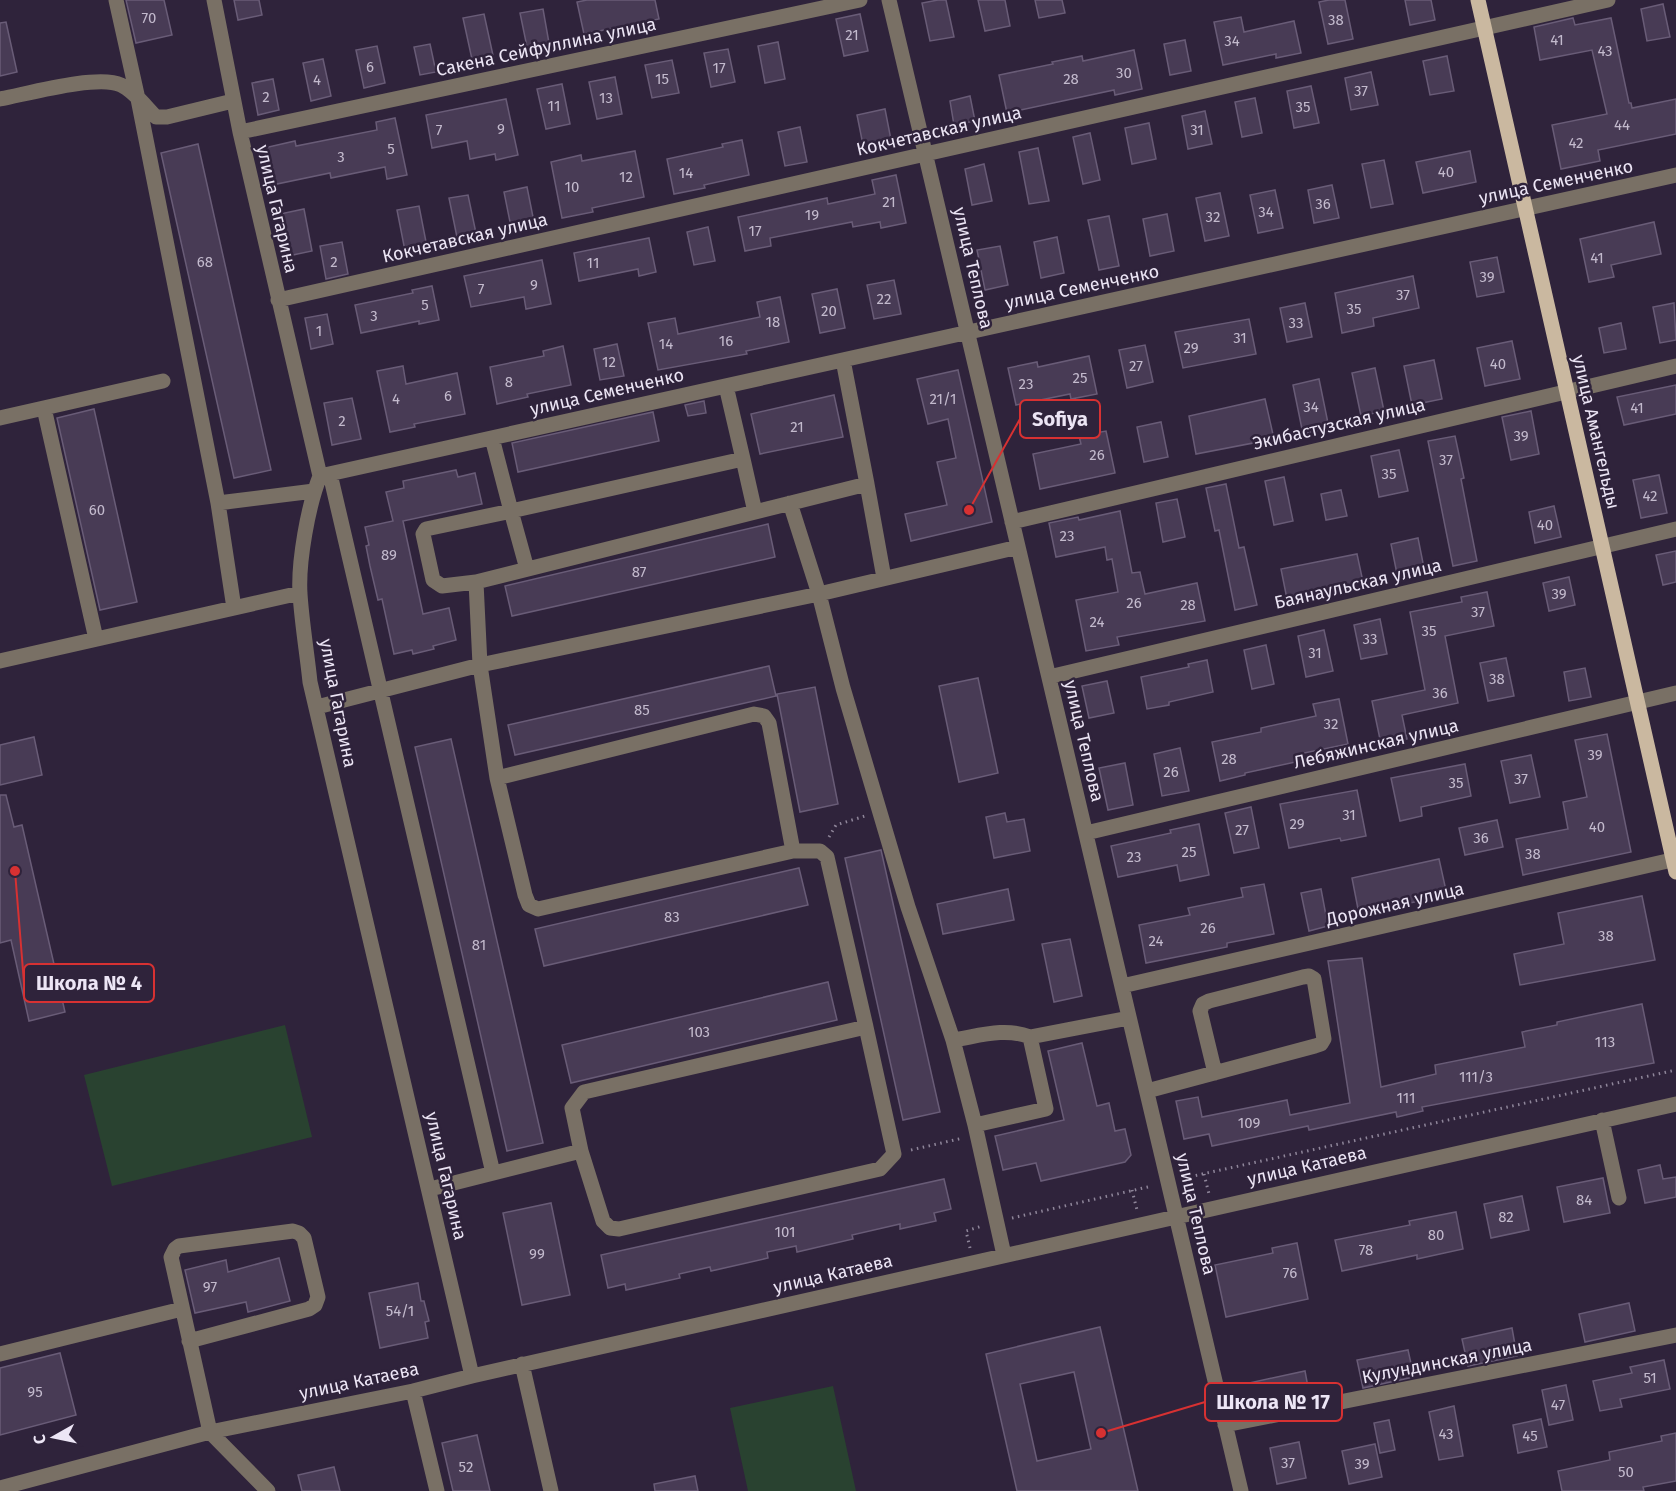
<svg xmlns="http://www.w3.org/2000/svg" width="1676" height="1491" font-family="'Fira Sans',sans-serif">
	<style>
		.green { fill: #294230 }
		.building { fill: #483b55; stroke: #695c77; stroke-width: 1.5; fill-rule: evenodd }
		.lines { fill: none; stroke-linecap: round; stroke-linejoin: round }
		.path { stroke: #8f869a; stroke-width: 3; stroke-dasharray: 1.5 4.5; stroke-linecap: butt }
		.minor { stroke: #797065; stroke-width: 15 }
		.major { stroke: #cab8a0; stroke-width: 15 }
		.labels { text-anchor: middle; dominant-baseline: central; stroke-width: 5; stroke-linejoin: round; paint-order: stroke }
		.number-label { font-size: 15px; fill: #c3bacd }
		.street-label { font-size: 18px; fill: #ece5f5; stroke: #2f233b }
		.leader { fill: none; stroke: #d73132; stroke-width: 2 }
		.callout-dot { fill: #d73132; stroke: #2f233b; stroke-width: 2 }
		.callout { fill: #2f233b; stroke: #d73132; stroke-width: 2 }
		.callout-label { font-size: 20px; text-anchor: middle; font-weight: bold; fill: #ece5f5 }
	</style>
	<rect width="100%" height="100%" fill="#2f233b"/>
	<path class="green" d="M285,1025L312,1137L112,1186L84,1075Z
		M833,1386L856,1491H748L730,1408Z"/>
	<path class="building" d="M126,0H164L172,35L136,43Z
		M234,0H259L262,15L238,20Z
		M587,0H655L659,19L584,34L577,2Z
		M938,0H946L954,37L930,41L922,3Z
		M978,0H1005L1010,26L985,31Z
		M1035,0H1062L1065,13L1039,18Z
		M1329,0H1345L1353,39L1328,44L1319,2Z
		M1405,0H1431L1435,20L1410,25Z
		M1663,4L1670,37L1647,41L1641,9Z
		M543,9L549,43L527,47L520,13Z
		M484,14L494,60L473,64L463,18Z
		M860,14L868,51L844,56L836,19Z
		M1241,17L1244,32L1294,21L1301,53L1276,58V54L1223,65L1214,22Z
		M1573,18L1575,25L1611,18L1629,103H1631L1632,108L1676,99V134L1598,150L1600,161L1561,169L1552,125L1607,114L1592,50L1540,60L1534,27Z
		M6,22L17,72L0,76V23Z
		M1185,40L1191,71L1170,75L1164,44Z
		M778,42L785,79L765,83L758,46Z
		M430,44L436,72L420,75L414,47Z
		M377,46L385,83L364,88L356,50Z
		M728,49L735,82L711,87L704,53Z
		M1134,50L1142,89L1115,95L1114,90L1007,113L999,75L1053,64L1052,62L1082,56L1083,61Z
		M1447,56L1454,91L1430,95L1423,61Z
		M323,59L331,96L311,101L303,63Z
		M672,60L679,93L652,98L645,65Z
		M1371,72L1378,105L1351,110L1345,78Z
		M615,77L622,114L597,119L589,82Z
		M273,79L279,110L258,115L252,83Z
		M562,84L570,124L546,129L537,89Z
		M1311,86L1319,123L1294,128L1287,91Z
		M970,96L975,121L954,125L950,101Z
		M1255,98L1262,133L1242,137L1235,102Z
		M506,99L518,155L496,160L495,154L470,159L467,141L432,148L426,115Z
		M885,109L892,145L864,150L857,115Z
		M1205,111L1212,144L1188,149L1182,116Z
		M395,118L407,175L387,179L385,167L331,178L330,173L272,185L264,148L295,141L296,146L377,130L376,122Z
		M1149,123L1156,159L1132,164L1125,128Z
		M800,127L807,162L785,166L778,132Z
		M1090,133L1100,180L1083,184L1073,137Z
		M742,140L749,175L704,185L705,188L674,194L667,159L723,147L722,144Z
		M198,144L271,470L234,478L161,153Z
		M1038,148L1049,201L1029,204L1019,152Z
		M635,151L644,197L592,208L593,212L562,218L551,162L581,155L582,161Z
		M1470,151L1476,182L1423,193L1416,162Z
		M1384,160L1393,204L1371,208L1362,164Z
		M984,164L992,201L972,205L965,169Z
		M896,175L906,223L881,228L880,222L853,227L852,222L770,238L771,246L745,251L738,217L827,198L828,204L875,194L872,180Z
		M1332,185L1339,218L1314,223L1308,190Z
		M527,187L535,227L512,232L504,192Z
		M1275,190L1283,228L1258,233L1250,195Z
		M1220,193L1229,236L1205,241L1196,198Z
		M468,195L477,238L458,242L449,198Z
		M419,206L427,247L405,251L397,210Z
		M304,209L312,251L288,256L280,214Z
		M1167,214L1174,251L1150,256L1143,219Z
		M1109,216L1119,266L1099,270L1088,220Z
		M1654,222L1661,254L1611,265L1614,277L1589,282L1580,239Z
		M708,227L715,261L694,265L687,232Z
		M1057,237L1064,273L1041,278L1034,242Z
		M649,238L656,272L639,276L638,269L579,281L574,253Z
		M342,242L348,274L326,279L320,246Z
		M1000,246L1008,285L985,290L977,250Z
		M1497,257L1504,292L1477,297L1470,262Z
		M542,260L551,304L526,309L524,297L471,307L464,276Z
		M1413,276L1419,308L1373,318L1374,326L1342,333L1335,293Z
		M894,280L901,314L874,319L867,285Z
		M432,286L439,320L419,324V321L361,333L355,305L413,293L412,290Z
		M837,289L845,328L820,333L812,294Z
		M780,297L789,342L746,351L747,354L658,370L648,323L675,318L678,334L760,317L757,302Z
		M1305,303L1312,337L1287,342L1280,308Z
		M1674,303L1676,340L1660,343L1653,307Z
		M327,314L333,344L311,349L305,318Z
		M1249,319L1256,354L1183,368L1175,332Z
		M1621,323L1626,349L1604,353L1599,328Z
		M1512,341L1520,379L1485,386L1477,348Z
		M617,344L624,376L600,380L594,349Z
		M1145,345L1153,382L1127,388L1119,350Z
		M563,346L571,385L527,394L528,397L497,404L490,367L544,356L543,351Z
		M1089,356L1097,394L1071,399L1070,394L1016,405L1008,368L1037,362L1038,367Z
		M1434,360L1442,399L1412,405L1404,366Z
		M403,366L406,384L457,373L465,414L414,424L415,427L390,432L377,371Z
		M1375,368L1384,411L1361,416L1352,373Z
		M958,370L992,522L911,541L905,514L947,505L937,462L956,458L948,419L928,424L917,379Z
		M1319,379L1329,428L1303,434L1293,385Z
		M1676,385V414L1624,425L1617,397Z
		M834,395L843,437L760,454L751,414Z
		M352,398L361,439L332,445L324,403Z
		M1265,399L1274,439L1196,454L1189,416Z
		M704,401L706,413L688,416L685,405Z
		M94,409L137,602L100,610L57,418Z
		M1531,411L1539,454L1511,460L1502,417Z
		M653,412L659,441L518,472L512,443Z
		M1161,422L1168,457L1144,462L1137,427Z
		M1106,431L1115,473L1040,489L1033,454L1081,444L1079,436Z
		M1455,436L1464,478L1461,479L1477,561L1453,566L1428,441Z
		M1399,450L1408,491L1379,497L1371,456Z
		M456,470L458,477L475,473L482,504L403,521L423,614L449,608L456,640L433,646L434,649L413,654L412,650L394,654L382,599L378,600L370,566L366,546L369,545L365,527L393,521L386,492L404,488L403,481Z
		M1659,475L1667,513L1641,518L1633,480Z
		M1284,477L1293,521L1274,525L1265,481Z
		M1226,484L1239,548L1244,547L1257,605L1235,610L1219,530L1215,531L1206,488Z
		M1341,490L1347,516L1326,520L1321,494Z
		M1177,499L1185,537L1163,542L1156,503Z
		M1554,506L1561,537L1535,543L1529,512Z
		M1120,511L1132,573L1140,572L1145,594L1197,583L1205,621L1117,637L1119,645L1086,651L1076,600L1118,592L1112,559L1107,560L1105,547L1056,557L1049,523L1078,517L1079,520Z
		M768,524L775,557L512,616L505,586Z
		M1418,538L1424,568L1397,574L1391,544Z
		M1676,551V582L1663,585L1656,555Z
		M1357,554L1363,582L1287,599L1281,569Z
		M1569,577L1575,605L1549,611L1543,583Z
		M1487,592L1494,626L1445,636L1458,703L1402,715L1407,739L1381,744L1372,701L1425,690L1410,612L1462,602L1461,597Z
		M1380,619L1387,654L1361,659L1354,625Z
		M1324,630L1333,671L1306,677L1298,636Z
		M1266,645L1274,684L1252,689L1244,650Z
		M1506,658L1514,696L1488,701L1480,663Z
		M1207,660L1213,692L1169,702V705L1147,709L1141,677L1189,667L1188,664Z
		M769,666L776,696L515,755L508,725Z
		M1585,668L1591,697L1569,701L1564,672Z
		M978,678L998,773L959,782L939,686Z
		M1107,681L1114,713L1089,718L1082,686Z
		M815,687L838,804L800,812L777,694Z
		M1339,699L1348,744L1299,754L1300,761L1245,773V775L1220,781L1212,742L1261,732V728L1316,716L1313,704Z
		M1607,734L1631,852L1523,875L1516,839L1568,829L1563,802L1587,797L1575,740Z
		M34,737L42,775L0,785V745Z
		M451,739L543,1143L507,1151L415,747Z
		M1180,748L1189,791L1162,796L1154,754Z
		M1531,755L1540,797L1510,803L1501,761Z
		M1125,763L1133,805L1108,810L1099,768Z
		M1465,764L1471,796L1421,807L1422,816L1400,821L1391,778Z
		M1357,790L1366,836L1341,841L1340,838L1289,848L1280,804Z
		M0,795H6L14,827L22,825L65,1012L29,1021L11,940L0,943Z
		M1251,807L1259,848L1234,853L1225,813Z
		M1005,813L1007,822L1024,819L1030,851L994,858L986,817Z
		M1497,820L1503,847L1465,855L1459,828Z
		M1199,824L1209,875L1180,881L1177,865L1118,877L1111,846L1171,833L1170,830Z
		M881,850L940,1112L903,1120L845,858Z
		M1439,859L1447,895L1359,914L1352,878Z
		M799,868L808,905L544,966L535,929Z
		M1264,884L1274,934L1227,943V947L1146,963L1139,925L1190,915L1188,908L1243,897L1241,888Z
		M1008,889L1014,920L943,934L937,904Z
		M1321,889L1328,926L1309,931L1301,893Z
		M1642,896L1655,960L1520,985L1514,954L1564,944L1558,913Z
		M1070,939L1082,996L1054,1002L1042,944Z
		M1362,958L1381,1087L1436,1074L1435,1065L1525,1047L1522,1032L1557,1025V1022L1642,1004L1654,1063L1422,1107L1423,1111L1397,1117L1396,1112L1309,1130L1308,1126L1212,1146L1209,1134L1184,1139L1176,1101L1198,1097L1202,1117L1287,1100L1290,1115L1350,1103L1328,961Z
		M828,982L837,1020L571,1083L562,1045Z
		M1082,1043L1097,1106L1109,1103L1115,1131L1125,1129L1131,1155L1125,1162L1041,1181L1036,1163L1003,1170L995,1136L1064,1120L1048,1051Z
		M1660,1165L1663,1179L1676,1177V1197L1645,1203L1638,1170Z
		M1603,1178L1610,1213L1564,1222L1557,1187Z
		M944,1179L951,1209L934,1213L936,1221L900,1229V1224L852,1235L853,1239L797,1252L796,1246L767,1252L768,1258L711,1271L710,1267L679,1274L680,1278L626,1290L625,1284L608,1288L601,1255Z
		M1522,1196L1529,1230L1491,1238L1484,1204Z
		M551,1203L570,1295L522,1305L503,1213Z
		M1456,1212L1463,1249L1417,1259V1255L1342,1271L1335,1240L1410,1225L1409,1221Z
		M1297,1243L1308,1299L1226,1317L1215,1265L1273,1253L1272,1248Z
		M279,1258L290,1301L248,1312L246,1302L195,1313L185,1270L226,1260L228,1272Z
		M418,1283L421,1301H424L429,1321L425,1322L428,1338L380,1348L369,1293Z
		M1629,1303L1635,1331L1585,1342L1579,1314Z
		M1100,1327L1138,1491H1017L986,1354ZM1074,1372L1091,1449L1037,1461L1020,1384Z
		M1512,1328L1517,1356L1468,1366L1462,1339Z
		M1408,1350L1414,1377L1363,1388L1357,1360Z
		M60,1353L76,1415L0,1435V1368Z
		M1664,1360L1670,1389L1620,1399L1622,1407L1600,1411L1593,1381L1632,1373L1630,1367Z
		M1305,1371L1310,1398L1255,1409L1249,1383Z
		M1566,1385L1573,1420L1549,1425L1542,1390Z
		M1454,1406L1463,1456L1439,1460L1429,1412Z
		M1541,1419L1547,1447L1518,1453L1513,1425Z
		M1389,1420L1395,1450L1380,1453L1374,1423Z
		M1676,1433V1481L1643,1487L1644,1491H1562L1558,1471L1610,1460L1609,1452L1662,1441L1661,1436Z
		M477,1435L490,1491H453L442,1443Z
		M1299,1442L1306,1478L1277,1484L1270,1448Z
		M1375,1444L1382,1477L1349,1484L1342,1451Z
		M334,1467L340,1491H302L298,1475Z
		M695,1476L698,1491H655L654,1484Z"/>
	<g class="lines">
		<path class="path" d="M829,837L836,825L865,816
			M911,1150L963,1138
			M1204,1174L1209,1194
			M1184,1178L1676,1070
			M1132,1190L1137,1210
			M1012,1218L1152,1186
			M970,1248L966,1231L982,1226"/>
		<path class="minor" d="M116,0L138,99L218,503L234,608
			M214,0L240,132L320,476C308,506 298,562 300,594C302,624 307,653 310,682L472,1376
			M889,0L1241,1491
			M0,99C27,94 98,74 121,85C134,91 146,107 156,117H167L233,101
			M240,132L860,0
			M278,300L1608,0
			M44,408L96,639
			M0,418L163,381
			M492,438L511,511L743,459L726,386
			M743,459L755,512
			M330,474L493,1173
			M320,476L1676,175
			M867,484L884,578
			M218,503L314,491
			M790,503L819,594L843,688L908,907L953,1040L975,1125L1004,1255
			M1012,522L1676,366
			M476,582L442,586L433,580L423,534L426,529L511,511L527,569
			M0,661L300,593
			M1049,677L1676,529
			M317,707L480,665L819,594L1018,547
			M497,778L480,665L476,582L867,484L843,360
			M1086,833L1676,693
			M793,851L769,723L764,716L754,714L497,778L525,895L529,905L538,909L793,851H820L827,857L866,1027
			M1122,986L1676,859
			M866,1027L894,1154L880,1169L619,1229L610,1228L603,1221L581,1151L572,1108L584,1092Z
			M953,1040C979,1036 1005,1027 1030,1037L1129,1018
			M1147,1091L1315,1046L1321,1044L1324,1039L1314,979L1309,976L1303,977L1209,1001L1203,1004L1200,1011L1215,1073
			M1602,1120L1619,1198
			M975,1125L1046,1109L1030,1037
			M430,1189L581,1151
			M189,1341L309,1309L315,1305L318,1297L304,1238L299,1233L293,1231L179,1246L175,1249L171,1257L210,1432L268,1491
			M0,1354L182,1309
			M522,1364L551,1491
			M413,1391L437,1491
			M1225,1425L1676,1335
			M0,1488L210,1432L413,1391L472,1376L1676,1104"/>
		<path class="major" d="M1478,0L1676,872"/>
	</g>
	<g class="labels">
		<g class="number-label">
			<text x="149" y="18">70</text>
			<text x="1336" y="20">38</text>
			<text x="852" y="35">21</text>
			<text x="1557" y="40">41</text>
			<text x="1232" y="41">34</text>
			<text x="1605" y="51">43</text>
			<text x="370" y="67">6</text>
			<text x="719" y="68">17</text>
			<text x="1124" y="73">30</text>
			<text x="662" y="79">15</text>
			<text x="1071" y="79">28</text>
			<text x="317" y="80">4</text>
			<text x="1361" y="91">37</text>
			<text x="266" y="97">2</text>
			<text x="606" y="98">13</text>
			<text x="554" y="106">11</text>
			<text x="1303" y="107">35</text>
			<text x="1622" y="125">44</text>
			<text x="501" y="129">9</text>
			<text x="439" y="130">7</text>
			<text x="1197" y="130">31</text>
			<text x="1576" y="143">42</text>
			<text x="391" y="149">5</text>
			<text x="341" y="157">3</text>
			<text x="1446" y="172">40</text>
			<text x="686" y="173">14</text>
			<text x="626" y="177">12</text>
			<text x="572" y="187">10</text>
			<text x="889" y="202">21</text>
			<text x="1323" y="204">36</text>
			<text x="1266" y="212">34</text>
			<text x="812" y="215">19</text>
			<text x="1213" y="217">32</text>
			<text x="755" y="231">17</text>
			<text x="1597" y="258">41</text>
			<text x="205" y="262">68</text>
			<text x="334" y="262">2</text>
			<text x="593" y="263">11</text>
			<text x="1487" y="277">39</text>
			<text x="534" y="285">9</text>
			<text x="481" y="289">7</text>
			<text x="1403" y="295">37</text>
			<text x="884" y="299">22</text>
			<text x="425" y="305">5</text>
			<text x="1354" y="309">35</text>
			<text x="829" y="311">20</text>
			<text x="374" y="316">3</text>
			<text x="773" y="322">18</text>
			<text x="1296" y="323">33</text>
			<text x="319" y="331">1</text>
			<text x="1240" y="338">31</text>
			<text x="726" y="341">16</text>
			<text x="666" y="344">14</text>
			<text x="1191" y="348">29</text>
			<text x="609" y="362">12</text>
			<text x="1498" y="364">40</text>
			<text x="1136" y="366">27</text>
			<text x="1080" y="378">25</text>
			<text x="509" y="382">8</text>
			<text x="1026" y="384">23</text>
			<text x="448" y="396">6</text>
			<text x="396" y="399">4</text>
			<text x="943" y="399">21/1</text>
			<text x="1311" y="407">34</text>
			<text x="1637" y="408">41</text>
			<text x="342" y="421">2</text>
			<text x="797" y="427">21</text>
			<text x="1521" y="436">39</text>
			<text x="1097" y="455">26</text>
			<text x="1446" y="460">37</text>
			<text x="1389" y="474">35</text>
			<text x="1650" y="496">42</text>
			<text x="97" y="510">60</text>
			<text x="1545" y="525">40</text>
			<text x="1067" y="536">23</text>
			<text x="389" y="555">89</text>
			<text x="639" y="572">87</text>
			<text x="1559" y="594">39</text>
			<text x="1134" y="603">26</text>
			<text x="1188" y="605">28</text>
			<text x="1478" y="612">37</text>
			<text x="1097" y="622">24</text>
			<text x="1429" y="631">35</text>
			<text x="1370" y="639">33</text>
			<text x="1315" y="653">31</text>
			<text x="1497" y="679">38</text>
			<text x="1440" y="693">36</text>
			<text x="642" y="710">85</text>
			<text x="1331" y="724">32</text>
			<text x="1595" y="755">39</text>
			<text x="1229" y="759">28</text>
			<text x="1171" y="772">26</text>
			<text x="1521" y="779">37</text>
			<text x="1456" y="783">35</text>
			<text x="1349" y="815">31</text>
			<text x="1297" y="824">29</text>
			<text x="1597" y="827">40</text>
			<text x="1242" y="830">27</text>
			<text x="1481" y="838">36</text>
			<text x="1189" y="852">25</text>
			<text x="1533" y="854">38</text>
			<text x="1134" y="857">23</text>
			<text x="672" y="917">83</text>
			<text x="1208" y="928">26</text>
			<text x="1606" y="936">38</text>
			<text x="1156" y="941">24</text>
			<text x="479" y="945">81</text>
			<text x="699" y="1032">103</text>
			<text x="1605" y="1042">113</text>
			<text x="1476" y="1077">111/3</text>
			<text x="1406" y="1098">111</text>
			<text x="1249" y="1123">109</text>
			<text x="1584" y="1200">84</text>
			<text x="1506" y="1217">82</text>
			<text x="785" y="1232">101</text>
			<text x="1436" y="1235">80</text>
			<text x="1366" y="1250">78</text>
			<text x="537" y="1254">99</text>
			<text x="1290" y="1273">76</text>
			<text x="210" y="1287">97</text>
			<text x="400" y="1311">54/1</text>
			<text x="1650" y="1378">51</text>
			<text x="35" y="1392">95</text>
			<text x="1558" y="1405">47</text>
			<text x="1446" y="1434">43</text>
			<text x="1530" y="1436">45</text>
			<text x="1288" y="1463">37</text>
			<text x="1362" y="1464">39</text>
			<text x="466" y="1467">52</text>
			<text x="1626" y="1472">50</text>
		</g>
		<g class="street-label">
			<text transform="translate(546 47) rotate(-12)">Сакена Сейфуллина улица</text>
			<text transform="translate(939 131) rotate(-13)">Кокчетавская улица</text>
			<text transform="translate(1556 182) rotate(-12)">улица Семенченко</text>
			<text transform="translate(277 209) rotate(77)">улица Гагарина</text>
			<text transform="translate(465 238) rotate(-13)">Кокчетавская улица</text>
			<text transform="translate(973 268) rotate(77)">улица Теплова</text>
			<text transform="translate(1082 287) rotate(-12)">улица Семенченко</text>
			<text transform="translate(607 392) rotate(-13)">улица Семенченко</text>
			<text transform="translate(1339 424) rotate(-13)">Экибастузская улица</text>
			<text transform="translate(1596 432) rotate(77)">улица Амангельды</text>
			<text transform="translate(1358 584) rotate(-13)">Баянаульская улица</text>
			<text transform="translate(338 703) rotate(79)">улица Гагарина</text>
			<text transform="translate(1084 741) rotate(77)">улица Теплова</text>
			<text transform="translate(1376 744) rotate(-13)">Лебяжинская улица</text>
			<text transform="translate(1395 904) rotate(-13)">Дорожная улица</text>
			<text transform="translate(1307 1166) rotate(-13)">улица Катаева</text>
			<text transform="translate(446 1176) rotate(77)">улица Гагарина</text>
			<text transform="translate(1196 1214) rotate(77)">улица Теплова</text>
			<text transform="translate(833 1274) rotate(-13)">улица Катаева</text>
			<text transform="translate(1447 1361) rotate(-11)">Кулундинская улица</text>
			<text transform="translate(359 1381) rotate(-12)">улица Катаева</text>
		</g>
	</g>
	<path class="leader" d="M969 510L1020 419M15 871L24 983M1101 1433L1205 1402"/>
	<g class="callout-dot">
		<circle cx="969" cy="510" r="6"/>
		<circle cx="15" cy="871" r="6"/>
		<circle cx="1101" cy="1433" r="6"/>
	</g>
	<g class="callout">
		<rect x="1020" y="400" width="80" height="38" rx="6"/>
		<rect x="24" y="964" width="130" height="38" rx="6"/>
		<rect x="1205" y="1383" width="137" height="38" rx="6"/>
	</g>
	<g class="callout-label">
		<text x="1060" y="426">Sofiya</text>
		<text x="89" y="990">Школа № 4</text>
		<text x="1273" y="1409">Школа № 17</text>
	</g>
	<g transform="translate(54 1437) rotate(261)" stroke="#2f233b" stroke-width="4.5" paint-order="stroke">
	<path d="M0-4.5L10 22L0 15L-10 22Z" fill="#ece5f5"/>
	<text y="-9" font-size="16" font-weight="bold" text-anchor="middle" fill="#ece5f5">С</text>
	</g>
</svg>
